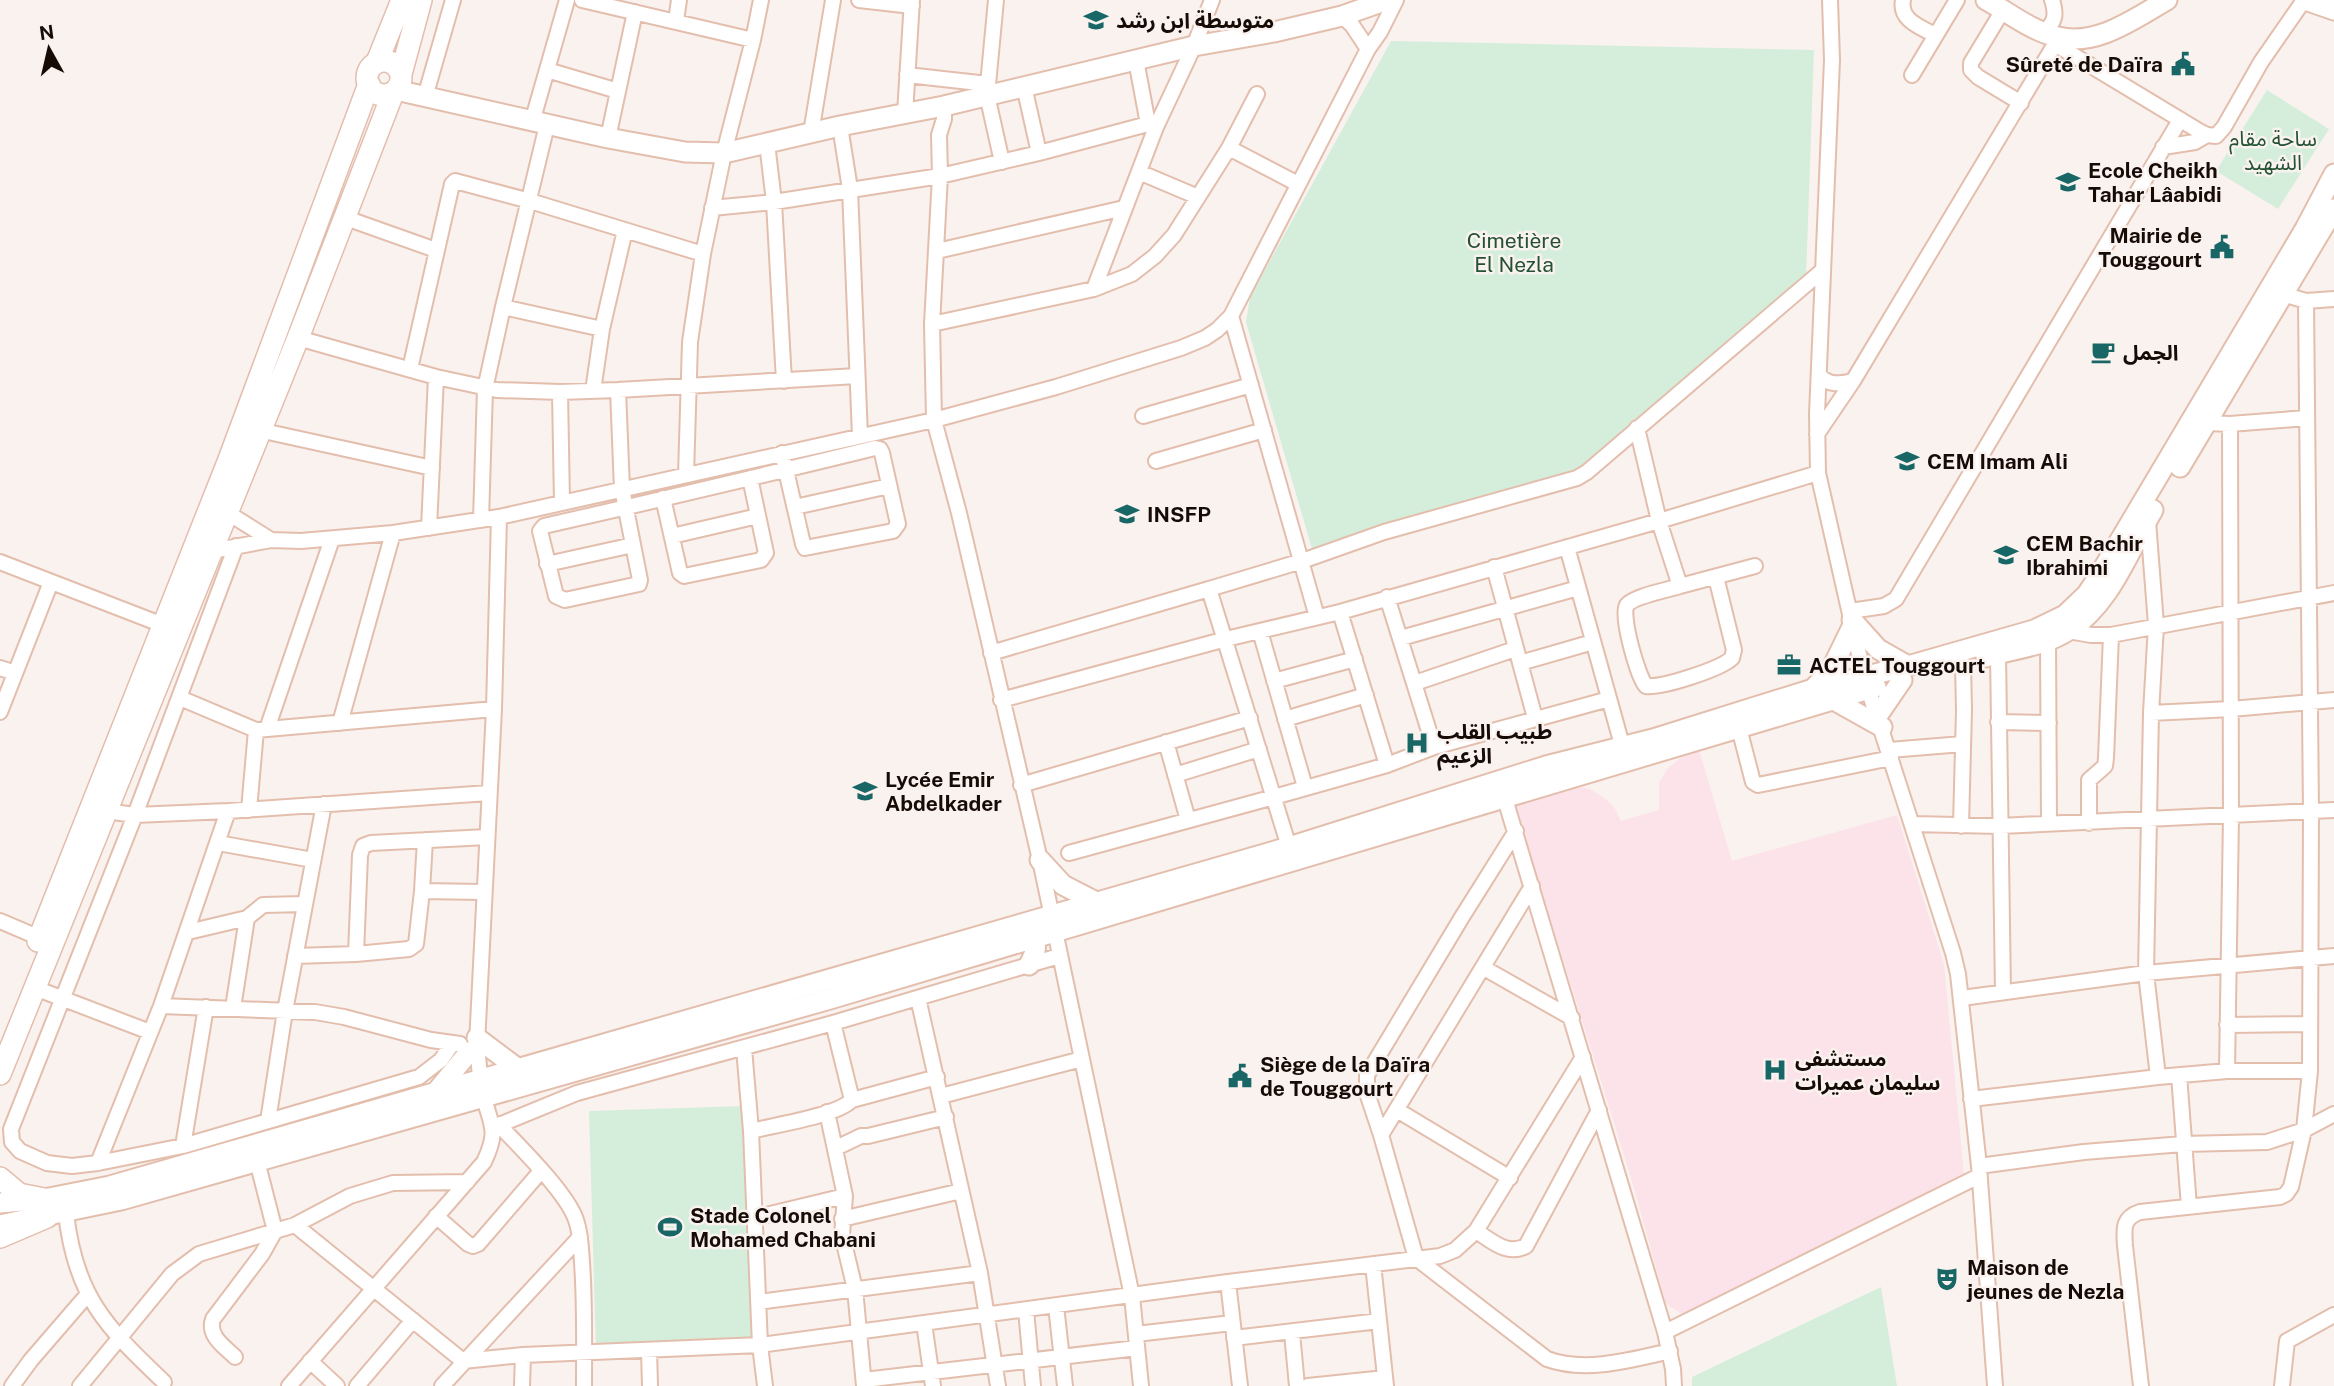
<svg xmlns="http://www.w3.org/2000/svg" width="2334" height="1386" font-family="'Public Sans','Noto Sans Arabic',sans-serif">
	<style>
		.medical { fill: #fce2e9 }
		.green { fill: #d5eedb }
		.lines { fill: none; stroke-linecap: round; stroke-linejoin: round }
		.minor-casing { stroke: #e3bead; stroke-width: 18 }
		.major-casing { stroke: #e3bead; stroke-width: 23 }
		.highway-casing { stroke: #e3bead; stroke-width: 24 }
		.minor { stroke: #fff; stroke-width: 14 }
		.major { stroke: #fff; stroke-width: 19 }
		.highway { stroke: #fff; stroke-width: 21 }
		.labels { text-anchor: middle; dominant-baseline: central; stroke-width: 5; stroke-linejoin: round; paint-order: stroke }
		.poi-label { font-size: 21px; font-weight: bold; fill: #170b06; stroke: #faf2ef; text-anchor: start }
		.park-label { font-size: 21px; fill: #235233; stroke: #faf2ef }
	</style>
	<rect width="100%" height="100%" fill="#faf2ef"/>
	<path class="medical" d="M1699,750L1732,861L1897,815L1944,964L1964,1175L1682,1314L1666,1304L1632,1181L1515,805L1577,787L1590,789L1603,797L1614,807L1621,821L1659,810V783L1668,768L1682,757Z"/>
	<path class="green" d="M1391,41L1814,50L1806,278L1577,473L1312,549L1246,322L1250,297Z
		M2267,90L2329,129L2278,209L2216,171Z
		M743,1106L752,1343L596,1348L589,1111Z
		M1881,1287L1897,1386H1692V1377Z"/>
	<g class="lines">
		<g class="minor-casing">
			<path id="minor" d="M582,0L753,40
				M859,0L912,6
				M996,0L987,95L1002,162
				M1830,0L1832,60L1817,414L1818,473L1864,676L1953,953L1958,974L1979,1166L1995,1386
				M1903,0C1899,20 1920,27 1935,35
				M2003,10L1971,63V70L1978,77L2021,103
				M1342,16L1352,25L1368,49
				M676,21L679,0
				M2044,32C2055,22 2057,15 2052,0
				M2059,38L2055,44L2199,131L2207,135L2216,136L2224,127L2261,62L2304,0
				M1136,60L1148,124
				M547,70L618,91
				M907,75L988,84
				M1912,75L1957,0
				M1024,86L1039,153
				M427,90L453,0
				M944,106V119L939,135L940,176L932,324L934,420L959,513L1040,860L1132,1296L1141,1386
				M905,114L912,0
				M532,122L567,0
				M840,126L850,189L860,436
				M811,133L833,0
				M608,138L635,12
				M767,143L774,202L784,381
				M2163,147L2195,142L2207,135
				M1229,148L1298,184
				M1139,172L1198,197
				M712,208L774,202L940,176L1039,153L1148,124L1156,127
				M343,217L436,250
				M937,251L1124,208
				M1094,289L1132,274L1155,256L1174,235L1229,148L1257,94
				M2276,292L2306,301L2334,299
				M2306,301L2311,813L2310,1071L2304,1130L2334,1114
				M503,307L602,329
				M1231,316L1317,617
				M932,324L1094,289L1156,127L1194,46L1212,0
				M298,338L436,377L497,390L560,392L618,390L857,376
				M410,369L452,184L455,181L530,201L703,254
				M1819,375C1829,386 1839,384 1853,381
				M618,390L622,489L640,580L639,584L565,600L556,596L540,531L544,526C654,501 765,475 875,448L880,449L882,453L898,524L893,531L805,548L803,544L782,453
				M593,391L602,329L625,230
				M560,392L562,503
				M1143,416L1251,385
				M2207,423L2230,424L2307,418
				M1637,428L1659,521L1680,586L1755,566
				M259,430L432,468
				M1817,434L1853,381L2055,44
				M1156,461L1264,430
				M686,475L690,342L703,254L724,153L753,40L761,0
				M663,498L680,573L684,576L761,560L766,553L750,478
				M795,507L889,486
				M228,513L271,540
				M481,520L485,389L503,307L547,125
				M2148,521L2156,625L2151,713L2146,973L2158,1077
				M429,528L436,377
				M672,536L758,516
				M236,546L135,815L11,1129L12,1142L20,1151L47,1163L72,1166L98,1163L183,1146L419,1077L441,1060L452,1044
				M1567,547L1622,745
				M212,551L271,540L301,541L393,533L499,517L934,420L1056,387L1181,348L1205,338L1217,330L1231,316L1368,49L1380,32L1396,0
				M0,562L163,625
				M547,564L633,545
				M1494,567L1535,718
				M1680,586C1668,590 1634,596 1627,605C1620,615 1638,677 1646,686C1662,688 1721,669 1732,658L1734,650L1716,577
				M1209,589L1302,561L1384,532L1577,478L1587,472L1823,270
				M1387,597L1434,747
				M1850,611L1884,606L1896,599L2180,120
				M1340,612L1387,765
				M1260,631L1305,787
				M2068,631L2091,635H2111L2334,593
				M1401,638L1578,588
				M2048,640L2049,824
				M991,653L1209,589L1289,847
				M1998,654L2003,992
				M1520,663L1593,642
				M0,668L15,673
				M1274,681L1355,659
				M1415,683L1515,649
				M180,698L256,730L494,709
				M1001,700L1226,639L1340,612L1659,521L1818,473
				M0,712L51,582
				M2151,713L2231,709L2334,700
				M1285,719L1366,695
				M1998,722L2049,723
				M340,723L393,533
				M1739,728L1753,782L1758,785L1891,758
				M267,729L332,539
				M1166,742L1188,820
				M1889,750L1963,744
				M1175,775L1259,749
				M1021,785L1250,718
				M1502,789L1665,1332L1673,1369L1674,1386
				M249,810L256,730
				M106,811L135,815L228,811L489,793
				M2089,823V780L2105,766L2106,758L2111,635
				M1912,824L2000,826L2334,810
				M1961,826L1964,710L1963,664
				M218,843L313,860
				M1069,853L1274,797L1387,765L1434,747L1609,699
				M1532,886L1381,1135L1416,1258L1547,1359C1585,1373 1631,1360 1670,1351
				M422,891L483,892
				M0,921L40,938
				M188,932L247,918L263,905L305,904
				M356,954L360,855L363,846L371,843L487,837
				M295,956L356,954L409,949L416,944L422,891L425,840
				M1484,968L1572,1018
				M35,988L150,1032
				M1962,998L2146,973L2334,956
				M161,1006L315,1012L344,1017L431,1040L460,1044
				M233,1008L247,918
				M833,1023L852,1100
				M2227,1025L2309,1024
				M744,1048L751,1131L760,1345L765,1386
				M2227,1071L2231,816L2230,424
				M2179,1075L2189,1207
				M941,1096L1082,1059
				M1971,1099L2158,1077L2227,1071H2310
				M1397,1110L1510,1178
				M827,1112L845,1196
				M268,1121L285,1011L324,804
				M493,1124L499,1125L577,1093L833,1023L1059,956
				M499,1125C520,1147 567,1193 576,1220C581,1234 581,1249 582,1263C585,1304 584,1345 584,1386
				M751,1131C775,1125 836,1116 852,1100L937,1077
				M1381,1135L1367,1093V1075L1462,917L1516,831
				M183,1146L206,1007
				M836,1148L861,1136H868L946,1117
				M98,1163L161,1006L228,811
				M1979,1166L2084,1152L2183,1144L2267,1142L2304,1130
				M66,1213C75,1296 106,1327 164,1382
				M436,1216L468,1244L473,1246L478,1244L541,1171
				M754,1218L845,1196L842,1235L855,1289L864,1386
				M842,1219L961,1191
				M295,1225L463,1361L523,1355L760,1345L1228,1282L1440,1256L1455,1250L1476,1231L1583,1057
				M1476,1231C1492,1241 1507,1256 1526,1246L1599,1110
				M1373,1264L1386,1386
				M980,1273L998,1386
				M1228,1282L1240,1386
				M758,1302L980,1273L918,998
				M1056,1306L1065,1386
				M1026,1310L1033,1386
				M924,1323L933,1386
				M1665,1332L1979,1176
				M1292,1333L1297,1386
				M1136,1334L1232,1323
				M1234,1338L1379,1321
				M649,1350L650,1386
				M235,1357C225,1347 207,1336 213,1319L262,1254L275,1231L257,1161
				M310,1361L337,1386
				M864,1380L1137,1348
				M12,1386L31,1360L88,1294
				M80,1386L172,1274L199,1254L295,1225L350,1196L393,1183L467,1182
				M289,1386L484,1162C500,1128 490,1126 483,1093C480,1077 478,1060 477,1044L494,709L499,517
				M357,1386L413,1320
				M442,1386L580,1237
				M522,1386L523,1355
				M1308,1386L1385,1378
				M2141,1386L2125,1246C2124,1229 2122,1218 2140,1212L2280,1197L2286,1194L2291,1187L2304,1130
				M2282,1386L2287,1341L2334,1315"/>
		</g>
		<g class="major-casing">
			<path id="major" d="M1986,0C2008,12 2033,32 2058,37C2097,47 2135,18 2167,0
				M2305,0L2334,10
				M396,90L608,138L685,152L724,153L840,126L944,106L1194,46L1274,32L1342,16L1387,0
				M2180,467L2334,209
				M1852,620L1878,649L1908,666
				M1986,657C2013,649 2045,646 2069,630C2110,605 2129,550 2153,510
				M1813,689L1831,670L1853,625
				M1832,699L1882,727
				M1878,715L1902,680
				M1040,860L1063,885L1096,902
				M1029,965C1034,955 1039,947 1032,937
				M477,1038L517,1068
				M436,1092L465,1057L477,1047
				M0,1203L44,1199L110,1186L1289,847L1546,766L1653,739L1813,689L1908,666L2034,630L2065,615L2087,594L2097,579L2305,229L2334,174
				M0,1225L121,1200L830,999L1876,687"/>
		</g>
		<g class="highway-casing">
			<path id="highway" d="M367 78a17 17 0 1 1 34 0a17 17 0 1 1-34 0Z
				M377,62L402,0
				M401,74L421,0
				M38,941L228,462L369,84
				M0,1074L298,338L393,93
				M0,1178L19,1194L44,1199
				M0,1237L47,1217"/>
		</g>
		<use href="#minor" class="minor"/>
		<use href="#major" class="major"/>
		<use href="#highway" class="highway"/>
	</g>
	<defs>
		<g id="school-bare" transform="scale(1.89)"><path d="M0-5L7-2L0 1L-7-2ZM-4 1L0 2.5L4 1V4Q0 6-4 4Z" fill="#186665" stroke="#faf2ef" stroke-width="2.5" paint-order="stroke"/></g>
		<g id="civic-bare" transform="scale(1.89)"><path d="M-.6-6.5H3V-4.5H.6V-3L4-1V1h2V6H-6V1h2V-1L-.6-3ZM-1.2 2.5V6h2.4V2.5Z" fill="#186665" stroke="#faf2ef" stroke-width="2.5" paint-order="stroke"/></g>
		<g id="cafe-bare" transform="scale(1.89)"><path d="M-5.5-4.5H6V0H3Q3 3.5 0 3.5H-2.5Q-5.5 3.5-5.5 0ZM3-3.2v2h1.7v-2ZM-6 4.5H4V6H-6Z" fill="#186665" stroke="#faf2ef" stroke-width="2.5" paint-order="stroke"/></g>
		<g id="university-bare" transform="scale(1.89)"><path d="M0-5L7-2L0 1L-7-2ZM-4 1L0 2.5L4 1V4Q0 6-4 4Z" fill="#186665" stroke="#faf2ef" stroke-width="2.5" paint-order="stroke"/></g>
		<g id="office-bare" transform="scale(1.89)"><path d="M-6-3h4V-5.5h4V-3h4V5H-6ZM-1-4.5V-3h2v-1.5ZM-6 0V1H6V0Z" fill="#186665" stroke="#faf2ef" stroke-width="2.5" paint-order="stroke"/></g>
		<g id="hospital-bare" transform="scale(1.89)"><path d="M-5-5h3v3.5h4V-5h3V5h-3V1.5h-4V5h-3Z" fill="#186665" stroke="#faf2ef" stroke-width="2.5" paint-order="stroke"/></g>
		<g id="stadium-bare" transform="scale(1.89)"><path d="M0-5a6.5 5 0 1 0 0 10a6.5 5 0 1 0 0-10ZM-3.5-1.8h7v3.6h-7Z" fill="#186665" stroke="#faf2ef" stroke-width="2.5" paint-order="stroke"/></g>
		<g id="theatre-bare" transform="scale(1.89)"><path d="M-5-5.5Q0-4 5-5.5V0Q5 5 0 6Q-5 5-5 0ZM-3.3-2.5H-1v1.5H-3.3ZM1-2.5H3.3v1.5H1ZM-2.8 1Q0 5.5 2.8 1Z" fill="#186665" stroke="#faf2ef" stroke-width="2.5" paint-order="stroke"/></g>
	</defs>
	<g fill-rule="evenodd">
		<use href="#school-bare" x="1096" y="20"/>
		<use href="#civic-bare" x="2183" y="64"/>
		<use href="#school-bare" x="2068" y="182"/>
		<use href="#civic-bare" x="2222" y="247"/>
		<use href="#cafe-bare" x="2103" y="352"/>
		<use href="#school-bare" x="1907" y="461"/>
		<use href="#university-bare" x="1127" y="514"/>
		<use href="#school-bare" x="2006" y="555"/>
		<use href="#office-bare" x="1789" y="665"/>
		<use href="#hospital-bare" x="1417" y="743"/>
		<use href="#school-bare" x="865" y="791"/>
		<use href="#hospital-bare" x="1775" y="1070"/>
		<use href="#civic-bare" x="1240" y="1076"/>
		<use href="#stadium-bare" x="670" y="1227"/>
		<use href="#theatre-bare" x="1947" y="1279"/>
	</g>
	<g class="labels">
		<g class="poi-label">
			<text x="1116" y="20">متوسطة ابن رشد</text>
			<text x="2163" y="64" text-anchor="end">Sûreté de Daïra</text>
			<text x="2088" y="170">Ecole Cheikh<tspan x="2088" dy="24">Tahar Lâabidi</tspan></text>
			<text x="2202" y="235" text-anchor="end">Mairie de<tspan x="2202" dy="24">Touggourt</tspan></text>
			<text x="2123" y="352">الجمل</text>
			<text x="1927" y="461">CEM Imam Ali</text>
			<text x="1147" y="514">INSFP</text>
			<text x="2026" y="543">CEM Bachir<tspan x="2026" dy="24">Ibrahimi</tspan></text>
			<text x="1809" y="665">ACTEL Touggourt</text>
			<text x="1437" y="731">طبيب القلب<tspan x="1437" dy="24">الزعيم</tspan></text>
			<text x="885" y="779">Lycée Emir<tspan x="885" dy="24">Abdelkader</tspan></text>
			<text x="1795" y="1058">مستشفى<tspan x="1795" dy="24">سليمان عميرات</tspan></text>
			<text x="1260" y="1064">Siège de la Daïra<tspan x="1260" dy="24">de Touggourt</tspan></text>
			<text x="690" y="1215">Stade Colonel<tspan x="690" dy="24">Mohamed Chabani</tspan></text>
			<text x="1967" y="1267">Maison de<tspan x="1967" dy="24">jeunes de Nezla</tspan></text>
		</g>
		<g class="park-label">
			<text x="2273" y="138">ساحة مقام<tspan x="2273" dy="24">الشهيد</tspan></text>
			<text x="1514" y="240">Cimetière<tspan x="1514" dy="24">El Nezla</tspan></text>
		</g>
	</g>
	<g transform="translate(49 49) rotate(352)" stroke="#faf2ef" stroke-width="5" paint-order="stroke">
	<path d="M0-5L12 26L0 18L-12 26Z" fill="#170b06"/>
	<text y="-10" font-size="19" font-weight="bold" text-anchor="middle" fill="#170b06">N</text>
	</g>
</svg>
